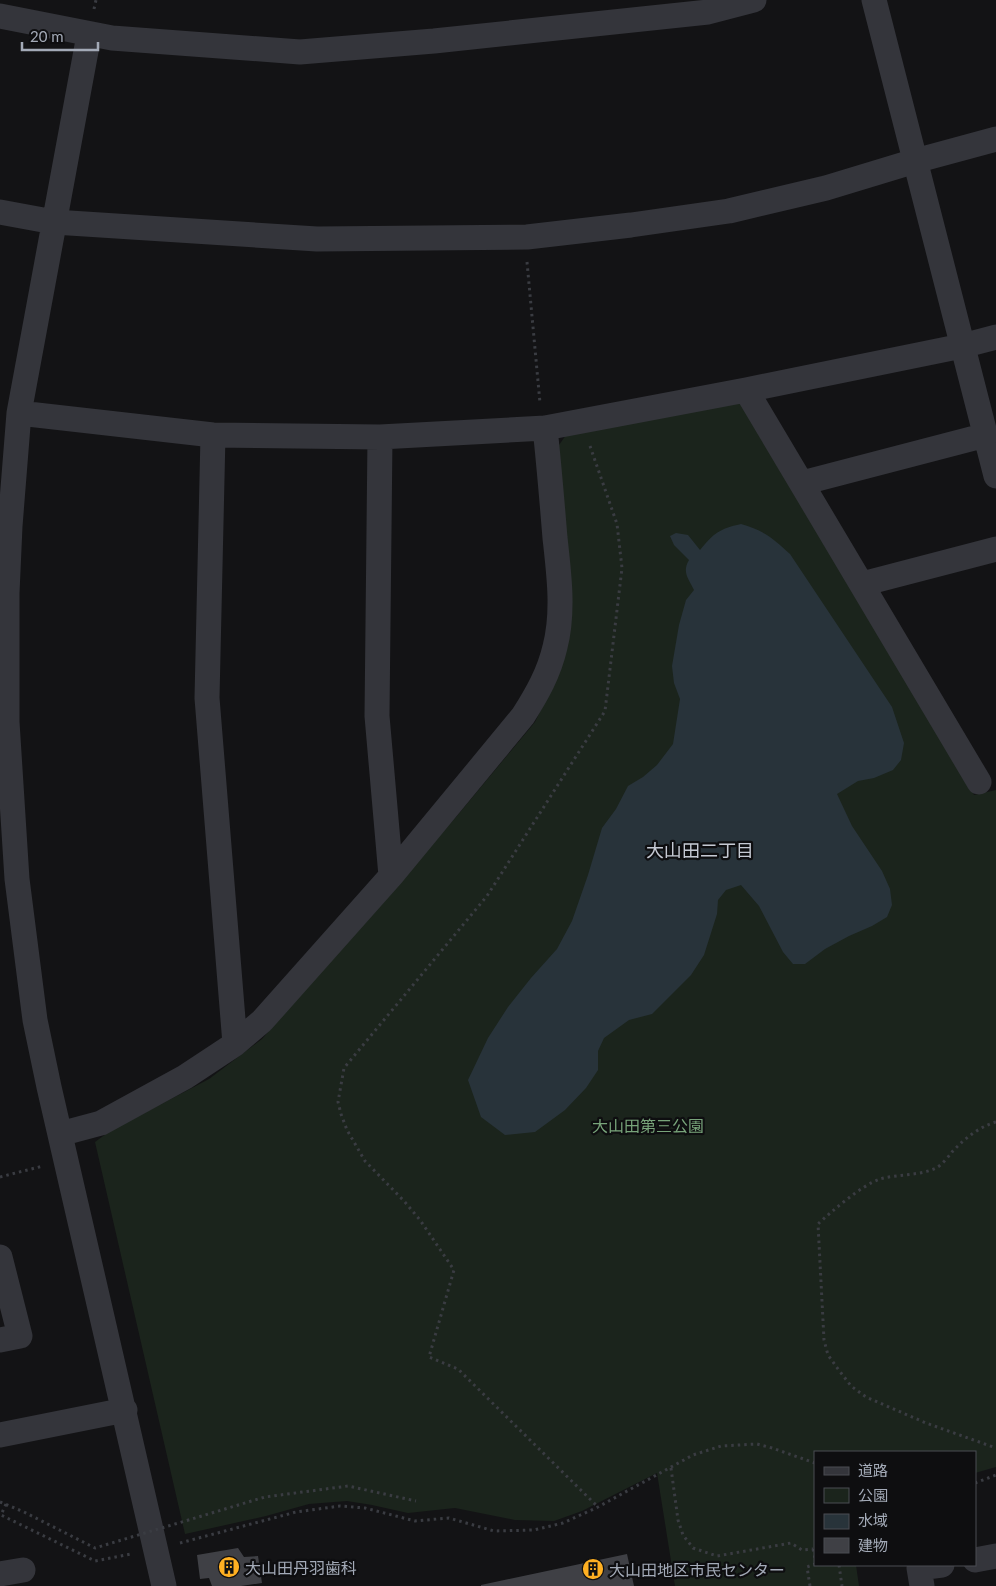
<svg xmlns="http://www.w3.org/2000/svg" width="996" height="1586" font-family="Lato,'Noto Sans JP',sans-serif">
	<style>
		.green { fill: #1b241c }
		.water { fill: #28333a }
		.building { fill: #3f4045 }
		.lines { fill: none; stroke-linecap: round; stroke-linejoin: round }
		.path { stroke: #3a3c42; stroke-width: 3; stroke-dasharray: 2.5 4; stroke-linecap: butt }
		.minor { stroke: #34353b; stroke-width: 25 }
		.path-bridge { stroke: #3a3c42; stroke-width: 3; stroke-dasharray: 2.5 4; stroke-linecap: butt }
		.labels { text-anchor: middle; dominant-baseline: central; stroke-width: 4.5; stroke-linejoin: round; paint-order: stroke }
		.park-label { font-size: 16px; fill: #78a47a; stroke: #0e0e10 }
		.poi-label { font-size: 16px; fill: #a3aab7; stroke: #0e0e10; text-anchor: start }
		.neighbourhood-label { font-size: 18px; fill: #c5c9d3; stroke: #0e0e10 }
	</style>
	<rect width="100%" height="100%" fill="#131315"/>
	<path class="green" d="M740,402L749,411L974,795L996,790V1467L975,1473V1452H815V1565H856L859,1586H675L657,1473L582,1511L554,1521L515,1520L455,1508L408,1513L372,1505L347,1501L309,1504L266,1516L185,1534L95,1142L110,1131L209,1079L262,1039L456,817L535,722L559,673V445L566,435Z"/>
	<path class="water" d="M741,524C763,530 774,539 790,554L892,707L904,743L901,760L893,770L874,778L858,781L837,794L852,826L882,871L890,889L892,905L887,917L872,926L849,936L825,949L805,964H793L783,952L759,906L741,885L726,890L718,900L717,914L704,955L691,975L652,1014L629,1020L604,1038L598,1051V1070L586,1088L565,1110L535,1132L505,1135L481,1117L468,1080L488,1038L508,1007L531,978L557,949L572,921L588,875L602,828L616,809L628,786L643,777L657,765L673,744L680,699L674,683L672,666L679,625L686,600L694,590C688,578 682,572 689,560L674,545L670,536L676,533L688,535L700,550C714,533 719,529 741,524Z"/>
	<path class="building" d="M238,1548L244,1557L258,1556L262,1583L241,1586H212L209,1578L200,1579L197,1555Z
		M627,1554L634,1586H481V1585Z"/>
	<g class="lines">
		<path class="path" d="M94,9L96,0
			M527,262L540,403
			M590,446L617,524L622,568L605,711L487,896L344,1068L338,1102L341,1114L347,1130L365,1161L404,1201L420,1220L454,1270L429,1357L458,1369L598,1507
			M996,1122C979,1127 965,1138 952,1152C948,1157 942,1165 936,1168C919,1176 898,1174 880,1179C862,1185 832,1211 818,1224L824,1340L828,1355L838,1369L851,1386L866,1397L926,1423L996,1448
			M0,1177L43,1166
			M671,1468L678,1520L683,1535L693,1548L717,1556L791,1543L802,1550L813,1549
			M975,1483L996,1475
			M0,1502L24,1512
			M6,1504L1,1515L95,1561L131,1554
			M180,1543L296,1512L340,1506L365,1508L415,1521L449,1518L494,1531L534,1530L563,1523L598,1507L693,1455L721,1446L757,1444L772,1448L815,1463
			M813,1549L815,1558
			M839,1565L842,1586
			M810,1586L807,1567L815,1564"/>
		<path class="minor" d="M874,0L996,476
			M0,16L112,38L300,52L434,41L708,12L754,0
			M89,35L19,413L10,526L7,593V722L17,879L35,1020L49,1087L164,1586
			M0,212L54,222L317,239L527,237L631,225L729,211L826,188L915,161L996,139
			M746,390L979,782
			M19,413L213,435L380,437L545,428L746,390L962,346L996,337
			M213,435L207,698L235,1044
			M380,437L377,716L391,876
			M802,483L986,435
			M862,584L996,549
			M60,1134L101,1123L185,1077L235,1044L262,1021L391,876L523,716C537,694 549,673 555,647C564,612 559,574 555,538C552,501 549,465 545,428
			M0,1257L20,1336L0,1340
			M0,1435L125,1410
			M975,1560L996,1556
			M0,1574L23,1570
			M922,1586L919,1568L942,1565"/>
		<path class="path-bridge" d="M24,1512L95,1548L265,1497L348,1486L416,1501"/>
	</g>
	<defs>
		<g id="building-disc" transform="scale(1.125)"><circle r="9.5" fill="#ffb022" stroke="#0e0e10"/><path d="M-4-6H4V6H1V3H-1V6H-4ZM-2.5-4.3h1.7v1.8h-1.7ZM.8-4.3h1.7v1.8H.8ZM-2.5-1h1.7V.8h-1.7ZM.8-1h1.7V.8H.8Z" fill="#111"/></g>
	</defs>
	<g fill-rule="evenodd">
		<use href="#building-disc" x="229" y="1567"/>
		<use href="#building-disc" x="593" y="1569"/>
	</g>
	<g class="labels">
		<g class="park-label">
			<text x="648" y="1125">大山田第三公園</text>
		</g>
		<g class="poi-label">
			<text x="245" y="1567">大山田丹羽歯科</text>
			<text x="609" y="1569">大山田地区市民センター</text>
		</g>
		<g class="neighbourhood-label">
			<text x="700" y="850">大山田二丁目</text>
		</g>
	</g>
	<rect x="814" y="1451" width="162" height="115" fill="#0e0e10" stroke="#4a4c53"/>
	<rect x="824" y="1467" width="25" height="8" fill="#34353b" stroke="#4a4c53"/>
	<text x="858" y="1476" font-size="15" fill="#a3aab7">道路</text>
	<rect x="824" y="1488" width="25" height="15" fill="#1b241c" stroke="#4a4c53"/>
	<text x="858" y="1501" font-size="15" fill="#a3aab7">公園</text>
	<rect x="824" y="1514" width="25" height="15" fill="#28333a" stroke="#4a4c53"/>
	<text x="858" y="1526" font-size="15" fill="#a3aab7">水域</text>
	<rect x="824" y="1538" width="25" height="15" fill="#3f4045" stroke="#4a4c53"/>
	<text x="858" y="1551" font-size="15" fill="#a3aab7">建物</text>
	<path d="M22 42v8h76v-8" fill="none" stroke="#a3aab7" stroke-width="2.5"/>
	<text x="30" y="42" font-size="15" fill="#a3aab7" stroke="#0e0e10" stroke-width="4" paint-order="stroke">20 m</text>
</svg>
